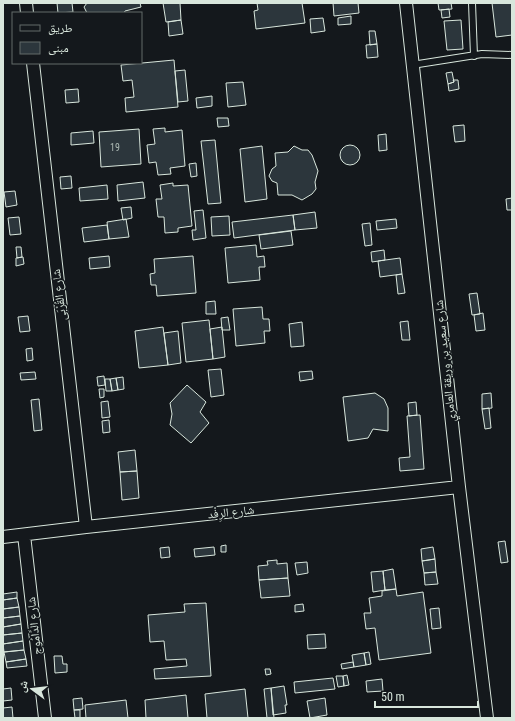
<svg xmlns="http://www.w3.org/2000/svg" width="515" height="721" font-family="'Roboto Condensed','Noto Naskh Arabic',sans-serif">
	<style>
		.building { fill: #2c363c; stroke: #d8e6dc }
		.lines { fill: none; stroke-linecap: round; stroke-linejoin: round }
		.service-casing { stroke: #d8e6dc; stroke-width: 8 }
		.minor-casing { stroke: #d8e6dc; stroke-width: 14 }
		.service { stroke: #14181c; stroke-width: 6 }
		.minor { stroke: #14181c; stroke-width: 12 }
		.labels { text-anchor: middle; dominant-baseline: central; stroke-width: 3; stroke-linejoin: round; paint-order: stroke }
		.number-label { font-size: 10px; fill: #adbab4 }
		.street-label { font-size: 12px; fill: #d8e6dc; stroke: #14181c }
	</style>
	<rect width="100%" height="100%" fill="#14181c"/>
	<path class="building" d="M57,3H72L73,12L58,13Z
		M87,3H140L141,7L125,11L124,13H87L84,7Z
		M163,3H180L181,20L166,22Z
		M257,3H302L305,23L256,29L254,11L258,10Z
		M333,3H358L359,13L334,16Z
		M438,3H451L452,9L439,10Z
		M492,3H512V35L496,37Z
		M449,9L450,17L442,18L441,10Z
		M351,16V24L338,25V18Z
		M323,18L325,31L311,33L310,19Z
		M181,20L183,34L169,36L168,22Z
		M461,20L463,49L447,50L444,21Z
		M369,31H375L377,44L370,45Z
		M377,44L378,57L367,58L366,45Z
		M174,60L178,107L126,112L125,98L134,97L132,80L123,81L121,65Z
		M185,70L188,101L178,102L175,71Z
		M452,72L454,82L448,84L446,73Z
		M453,80H458L459,89L449,91L448,84L454,82Z
		M243,82L246,105L228,107L226,83Z
		M78,89L79,102L66,103L65,90Z
		M212,96V106L197,108L196,98Z
		M217,118H228L229,126L218,127Z
		M464,125L465,141L455,142L453,126Z
		M165,128V132L182,130L185,166L170,168L171,174L158,175L156,162L149,163L147,145L155,144L153,129Z
		M139,129L141,164L101,167L99,132Z
		M93,131L94,143L71,145V133Z
		M386,134L387,150L379,151L378,135Z
		M215,140L221,203L208,204L201,141Z
		M340 155a10 10 0 1 1 20 0a10 10 0 1 1-20 0Z
		M262,146L267,199L245,202L240,149Z
		M294,146L302,150H308L312,155L318,171L315,182L316,189L312,194L302,200L292,195H278L277,183L272,181L269,176L272,169L276,166L275,153L288,152Z
		M196,163L197,176L191,177L189,164Z
		M71,176L72,188L61,189L60,177Z
		M143,182L145,198L118,201L117,185Z
		M173,183V186L188,185L192,226L178,228V232L165,233L164,217H158L156,199H162L160,185Z
		M107,185L108,199L80,201L79,188Z
		M15,191L17,205L6,207L4,192Z
		M512,198V210H507L506,199Z
		M131,207L132,218L123,220L121,208Z
		M203,210L206,238L193,240L192,230H196L194,211Z
		M315,212L317,228L295,230L293,215Z
		M293,215L295,230L234,238L232,222Z
		M229,216L230,235L212,236L211,217Z
		M19,217L21,234L10,235L8,218Z
		M126,219L129,237L109,239L107,222Z
		M396,219L397,228L377,230L376,221Z
		M370,223L372,245L365,246L362,224Z
		M107,225L109,239L84,242L82,228Z
		M291,231L293,245L261,249L259,235Z
		M256,245L257,257L264,256L265,267H259L260,280L228,283L225,248Z
		M16,247H21L22,257L17,258Z
		M384,250L385,260L372,262L371,252Z
		M109,256L110,267L90,269L89,258Z
		M193,256L196,293L157,296L156,285H151L150,274L155,273L154,259Z
		M23,257L24,264L16,266V258Z
		M400,258L402,274L380,277L378,261Z
		M402,274L405,293L398,294L396,275Z
		M477,293L480,314L472,315L469,294Z
		M215,301L216,314H206V302Z
		M262,307L263,319H269L270,331H264L265,343L236,346L233,309Z
		M483,313L485,330L476,331L474,315Z
		M28,316L30,331L20,332L18,317Z
		M228,317L230,330H222L221,318Z
		M209,320L213,359L186,362L182,323Z
		M408,321L410,340H402L400,322Z
		M302,322L304,346L291,347L289,324Z
		M163,327L168,365L139,368L135,331Z
		M222,327L225,357L213,359L210,329Z
		M178,331L181,363L168,365L164,333Z
		M32,348L33,360L27,361L26,349Z
		M221,369L224,395L211,397L208,370Z
		M312,371L313,379L300,381L299,372Z
		M35,372L36,379L21,380L20,373Z
		M104,376L105,385L98,386L97,377Z
		M123,377L124,389L118,390L116,378Z
		M116,378L118,390L112,391L110,379Z
		M105,379H110L112,391H106Z
		M187,385L206,402L200,412L209,423L191,443L170,425L172,414L170,403Z
		M99,389H104V397L100,398Z
		M375,393L384,399L388,408V431L373,429L368,438L348,441L343,397Z
		M491,393L492,408L482,409V394Z
		M39,399L42,430L34,431L31,400Z
		M108,401L110,417L102,418L101,402Z
		M416,402L417,415L409,416L408,403Z
		M489,408L491,428L485,429L482,409Z
		M420,415L424,469L400,471L399,458L410,457L407,416Z
		M109,420L110,432L103,433L102,421Z
		M135,450L137,471L120,472L118,452Z
		M137,471L139,498L122,500L120,472Z
		M505,541L508,562L501,563L498,542Z
		M226,545V552H221V546Z
		M169,547L170,557L161,558L160,548Z
		M214,547L215,555L195,557L194,549Z
		M433,547L435,559L422,561L421,549Z
		M435,559L436,572L424,573L422,561Z
		M277,560V564L287,563L288,578L259,580L258,566L268,565L267,561Z
		M307,562L308,573L297,575L295,563Z
		M393,569L396,589L385,590L383,571Z
		M383,571L385,590L373,592L371,572Z
		M436,572L438,584L425,585L424,573Z
		M288,578L290,596L261,598L259,580Z
		M396,589L397,596L423,592L431,653L379,660L375,628L366,629L364,613H371L369,598L382,596V591Z
		M17,592V598L3,600V594Z
		M17,598L19,607L3,609V600Z
		M206,603L211,676L155,679L154,669L187,666L186,659L166,660L164,641L150,642L148,615L185,612L184,604Z
		M303,604L304,611L295,612V605Z
		M19,607L20,616L3,618V609Z
		M439,608L441,628L432,629L430,609Z
		M20,616L21,624L3,627V618Z
		M21,624L22,633L3,635V627Z
		M22,633L23,641L3,644V635Z
		M325,634L326,648L308,649L307,635Z
		M23,641L24,650L4,652L3,644Z
		M24,650L26,659L6,662L4,652Z
		M369,652L371,664L366,665L364,653Z
		M364,653L366,665L354,667L352,655Z
		M54,656H62L63,664H67V672L55,673Z
		M26,659L27,666L7,668L6,662Z
		M353,662L354,667L342,669L341,664Z
		M265,669H270L271,674L266,675Z
		M347,675L349,685L344,686L343,676Z
		M336,676H343L344,686L338,687Z
		M333,678L335,689L295,693L294,682Z
		M382,679L383,691L367,692L366,681Z
		M284,686L287,705H285L286,713L273,715L271,688Z
		M11,688L12,700L3,701V689Z
		M271,688L274,718H267L264,689Z
		M245,689L248,718H207L205,694Z
		M186,695L188,718H146L145,700Z
		M82,698L83,709L74,710L73,699Z
		M325,698L327,715L310,718L307,701Z
		M126,700L128,718H86L85,705Z
		M12,707L13,718H3V708Z
		M74,710H80V718H75Z"/>
	<g class="lines">
		<g class="service-casing">
			<path id="service" d="M472,3L474,56
				M412,65L482,54L512,55"/>
		</g>
		<g class="minor-casing">
			<path id="minor" d="M26,3L27,13
				M406,3L459,487L487,718
				M33,63L86,527
				M24,535L45,718
				M3,537L86,527L459,487"/>
		</g>
		<use href="#service" class="service"/>
		<use href="#minor" class="minor"/>
	</g>
	<g class="labels">
		<g class="number-label">
			<text x="115" y="147">19</text>
		</g>
		<g class="street-label">
			<text transform="translate(59 295) rotate(-97)">شارع القُرْبَى</text>
			<text transform="translate(445 361) rotate(-96)">شارع سعيد بن وريقة العامري</text>
			<text transform="translate(231 512) rotate(-6)">شارع الرِفْد</text>
			<text transform="translate(34 626) rotate(-96)">شارع الدَّامُوج</text>
		</g>
	</g>
	<rect width="515" height="721" fill="none" stroke="#d8e6dc" stroke-width="8"/>
	<rect x="12" y="12" width="130" height="52" fill="#14181c" stroke="#626a69"/>
	<rect x="20" y="25" width="20" height="6" fill="#14181c" stroke="#626a69"/>
	<text x="48" y="32" font-size="12" fill="#d8e6dc">طريق</text>
	<rect x="20" y="42" width="20" height="12" fill="#2c363c" stroke="#626a69"/>
	<text x="48" y="52" font-size="12" fill="#d8e6dc">مبنى</text>
	<g transform="translate(32 689) rotate(285)" stroke="#14181c" stroke-width="3" paint-order="stroke">
	<path d="M0-3L7 15L0 10L-7 15Z" fill="#d8e6dc"/>
	<text y="-6" font-size="11" font-weight="bold" text-anchor="middle" fill="#d8e6dc">ش</text>
	</g>
	<path d="M375 701v6h103v-6" fill="none" stroke="#d8e6dc" stroke-width="2"/>
	<text x="381" y="701" font-size="12" fill="#d8e6dc" stroke="#14181c" stroke-width="3" paint-order="stroke">50 m</text>
</svg>
